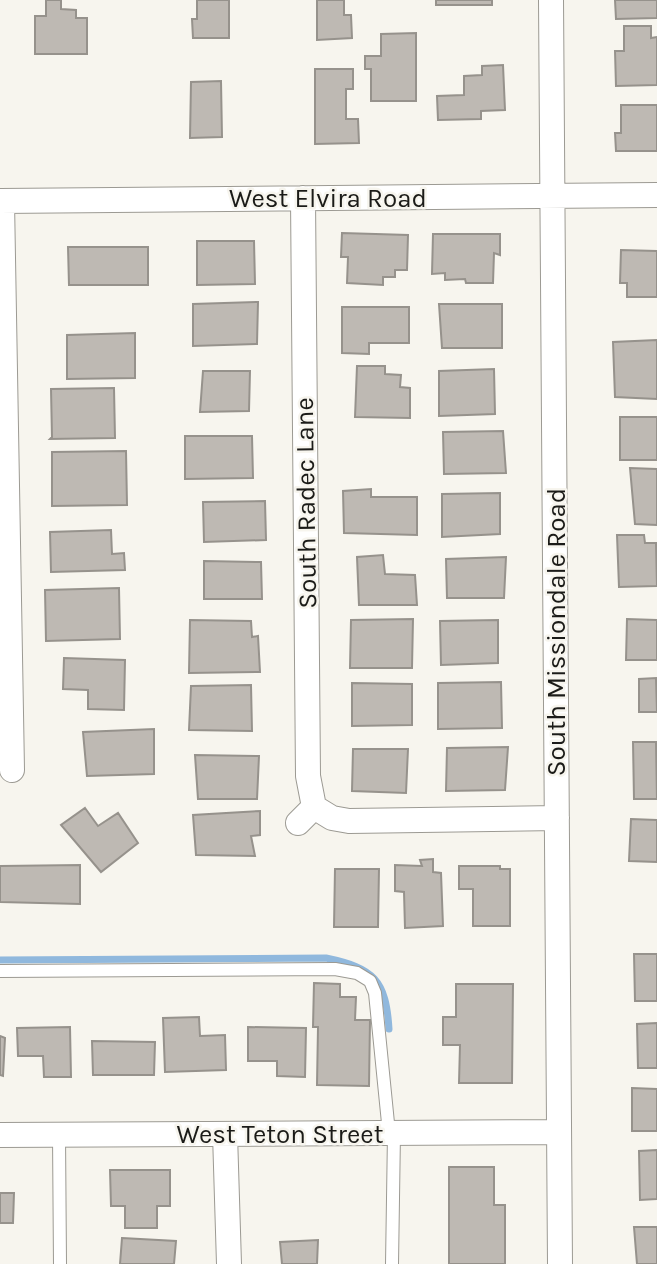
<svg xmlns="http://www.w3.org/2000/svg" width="657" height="1264" font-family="Karla,sans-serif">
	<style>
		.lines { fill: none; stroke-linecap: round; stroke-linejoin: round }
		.stream { stroke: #90b8dd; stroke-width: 7 }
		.building { fill: #beb9b3; stroke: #96928c; stroke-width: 2 }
		.service-casing { stroke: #9c9a93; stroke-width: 14 }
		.minor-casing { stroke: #9c9a93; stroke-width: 26 }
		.service { stroke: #fff; stroke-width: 12 }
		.minor { stroke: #fff; stroke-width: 24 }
		.labels { text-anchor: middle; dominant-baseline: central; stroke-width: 5; stroke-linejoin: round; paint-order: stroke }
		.street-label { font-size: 26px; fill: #1b1b18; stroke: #f7f5ee }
	</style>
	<rect width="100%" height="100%" fill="#f7f5ee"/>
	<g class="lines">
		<path class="stream" d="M0,960L326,958C374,968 386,980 389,1029"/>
	</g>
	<path class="building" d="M46,0H61V9L76,10V18H87V54H35V16H46Z
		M197,0H229V38H193L192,19H197Z
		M317,0H344V15H351L352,38L317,40Z
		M436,0H492V5H436Z
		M615,0H657V18L616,19Z
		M624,26H651V38L657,37V85L616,86L615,51H624Z
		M416,33V101H371V69H365V56H381V34Z
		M503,65L505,110L481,111V119L438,120L437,96L464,95V76L482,75V66Z
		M315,69H353V89H346V119H358L359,143L315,144Z
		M221,81L222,137L190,138L191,82Z
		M621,105H657V151H616L615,133H621Z
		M342,233L408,235L407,270H395V277H383V285L347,283L348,257H341Z
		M433,234H500V255L494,253L493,283H466L465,279L445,280V273L432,274Z
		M197,241H254L255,284L197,285Z
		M68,247H148V285H69Z
		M621,250L657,251V297H627V283H620Z
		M258,302L257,344L193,346V304Z
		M439,304H502V348H442Z
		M342,307H409V343H369V354L342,353Z
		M135,333V378L67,379V335Z
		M657,340V399L615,397L613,342Z
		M357,366H385V374L401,375L400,387L410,388V418L355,417Z
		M494,369L495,414L439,416V371Z
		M203,371H250L249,411L200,412Z
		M114,388L115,438L50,439L52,437L51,389Z
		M620,417H657V460H620Z
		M503,431L506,473L444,474L443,432Z
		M185,436H252L253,478L185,479Z
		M126,451L127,505L52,506V452Z
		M630,468L657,469V525L635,524Z
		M371,489V497H417V535L344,533L343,491Z
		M500,493V534L442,537V494Z
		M265,501L266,540L204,542L203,502Z
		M111,530L112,554L124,553L125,570L51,572L50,532Z
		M617,535H644L645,543H656L657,586L619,587Z
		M383,555L385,574L415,575L417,605H359L357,557Z
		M506,557L504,598H447L446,559Z
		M204,561L261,562L262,599H204Z
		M119,588L120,639L46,641L45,590Z
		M413,619L412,668H350L351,620Z
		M627,619L657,620V660H626Z
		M190,620L251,621L252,637L258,636L260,672L189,673Z
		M498,620V663L441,665L440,621Z
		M64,658L125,660L124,710L88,709V690L63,689Z
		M656,678L657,712H639V679Z
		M501,682L502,728L438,729V683Z
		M352,683L412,684V725L352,726Z
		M251,685L252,731L189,730L191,686Z
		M154,729V774L87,776L83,732Z
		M633,742H656L657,799H634Z
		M508,747L505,790L446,791L447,748Z
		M353,749H408L406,793L352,791Z
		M195,755L259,756L257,799H198Z
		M85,808L98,826L118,813L138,843L101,872L61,825Z
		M260,811V835L251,836L255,856L196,855L193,815Z
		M631,819L657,820V862L629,861Z
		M433,859V872L441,873L443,926L405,928L404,892L395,891V865L422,866L420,860Z
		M80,865V904L0,902V866Z
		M459,866H500V869H510V926H473V889H459Z
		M335,869H379L378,927H334Z
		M634,954H657V1001H635Z
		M314,983L340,984V997H356L355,1020H370L369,1086L317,1085L318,1027H313Z
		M456,984H513L512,1083H459L460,1045H443V1017H456Z
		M199,1017L200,1036L225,1035L226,1070L165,1072L163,1018Z
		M657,1023V1068H638L637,1024Z
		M70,1027L71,1077H44L43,1056H18L17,1028Z
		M248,1027L306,1028L305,1077L277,1076V1061H248Z
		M0,1036L5,1038L3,1076L0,1075Z
		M92,1041L155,1042L154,1075H93Z
		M632,1088L657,1089V1131H632Z
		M657,1150V1199L640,1200L639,1151Z
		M449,1167H494V1205H505V1264H449Z
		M110,1170H170V1206H157V1228H125V1206H111Z
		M0,1193H14L13,1223H0Z
		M634,1227H657V1264H637Z
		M122,1238L176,1241L174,1264H120Z
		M318,1240L317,1264H282L280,1242Z"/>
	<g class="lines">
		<g class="service-casing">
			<path id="service" d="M0,971L335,969L357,973L370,981L375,993L389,1133
				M59,1135L60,1264
				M392,1264L394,1133"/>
		</g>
		<g class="minor-casing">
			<path id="minor" d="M551,0L560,1264
				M303,198L308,776L314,807
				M0,201L657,195
				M2,201L12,770
				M314,807L332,818L349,821L557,818
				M298,823L314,807
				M225,1134L229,1264
				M0,1135L559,1132"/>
		</g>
		<use href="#service" class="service"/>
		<use href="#minor" class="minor"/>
	</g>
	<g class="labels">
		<g class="street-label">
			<text x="328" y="198">West Elvira Road</text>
			<text transform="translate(306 503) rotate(-91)">South Radec Lane</text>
			<text transform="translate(556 632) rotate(-90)">South Missiondale Road</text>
			<text x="280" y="1134">West Teton Street</text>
		</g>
	</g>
</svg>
